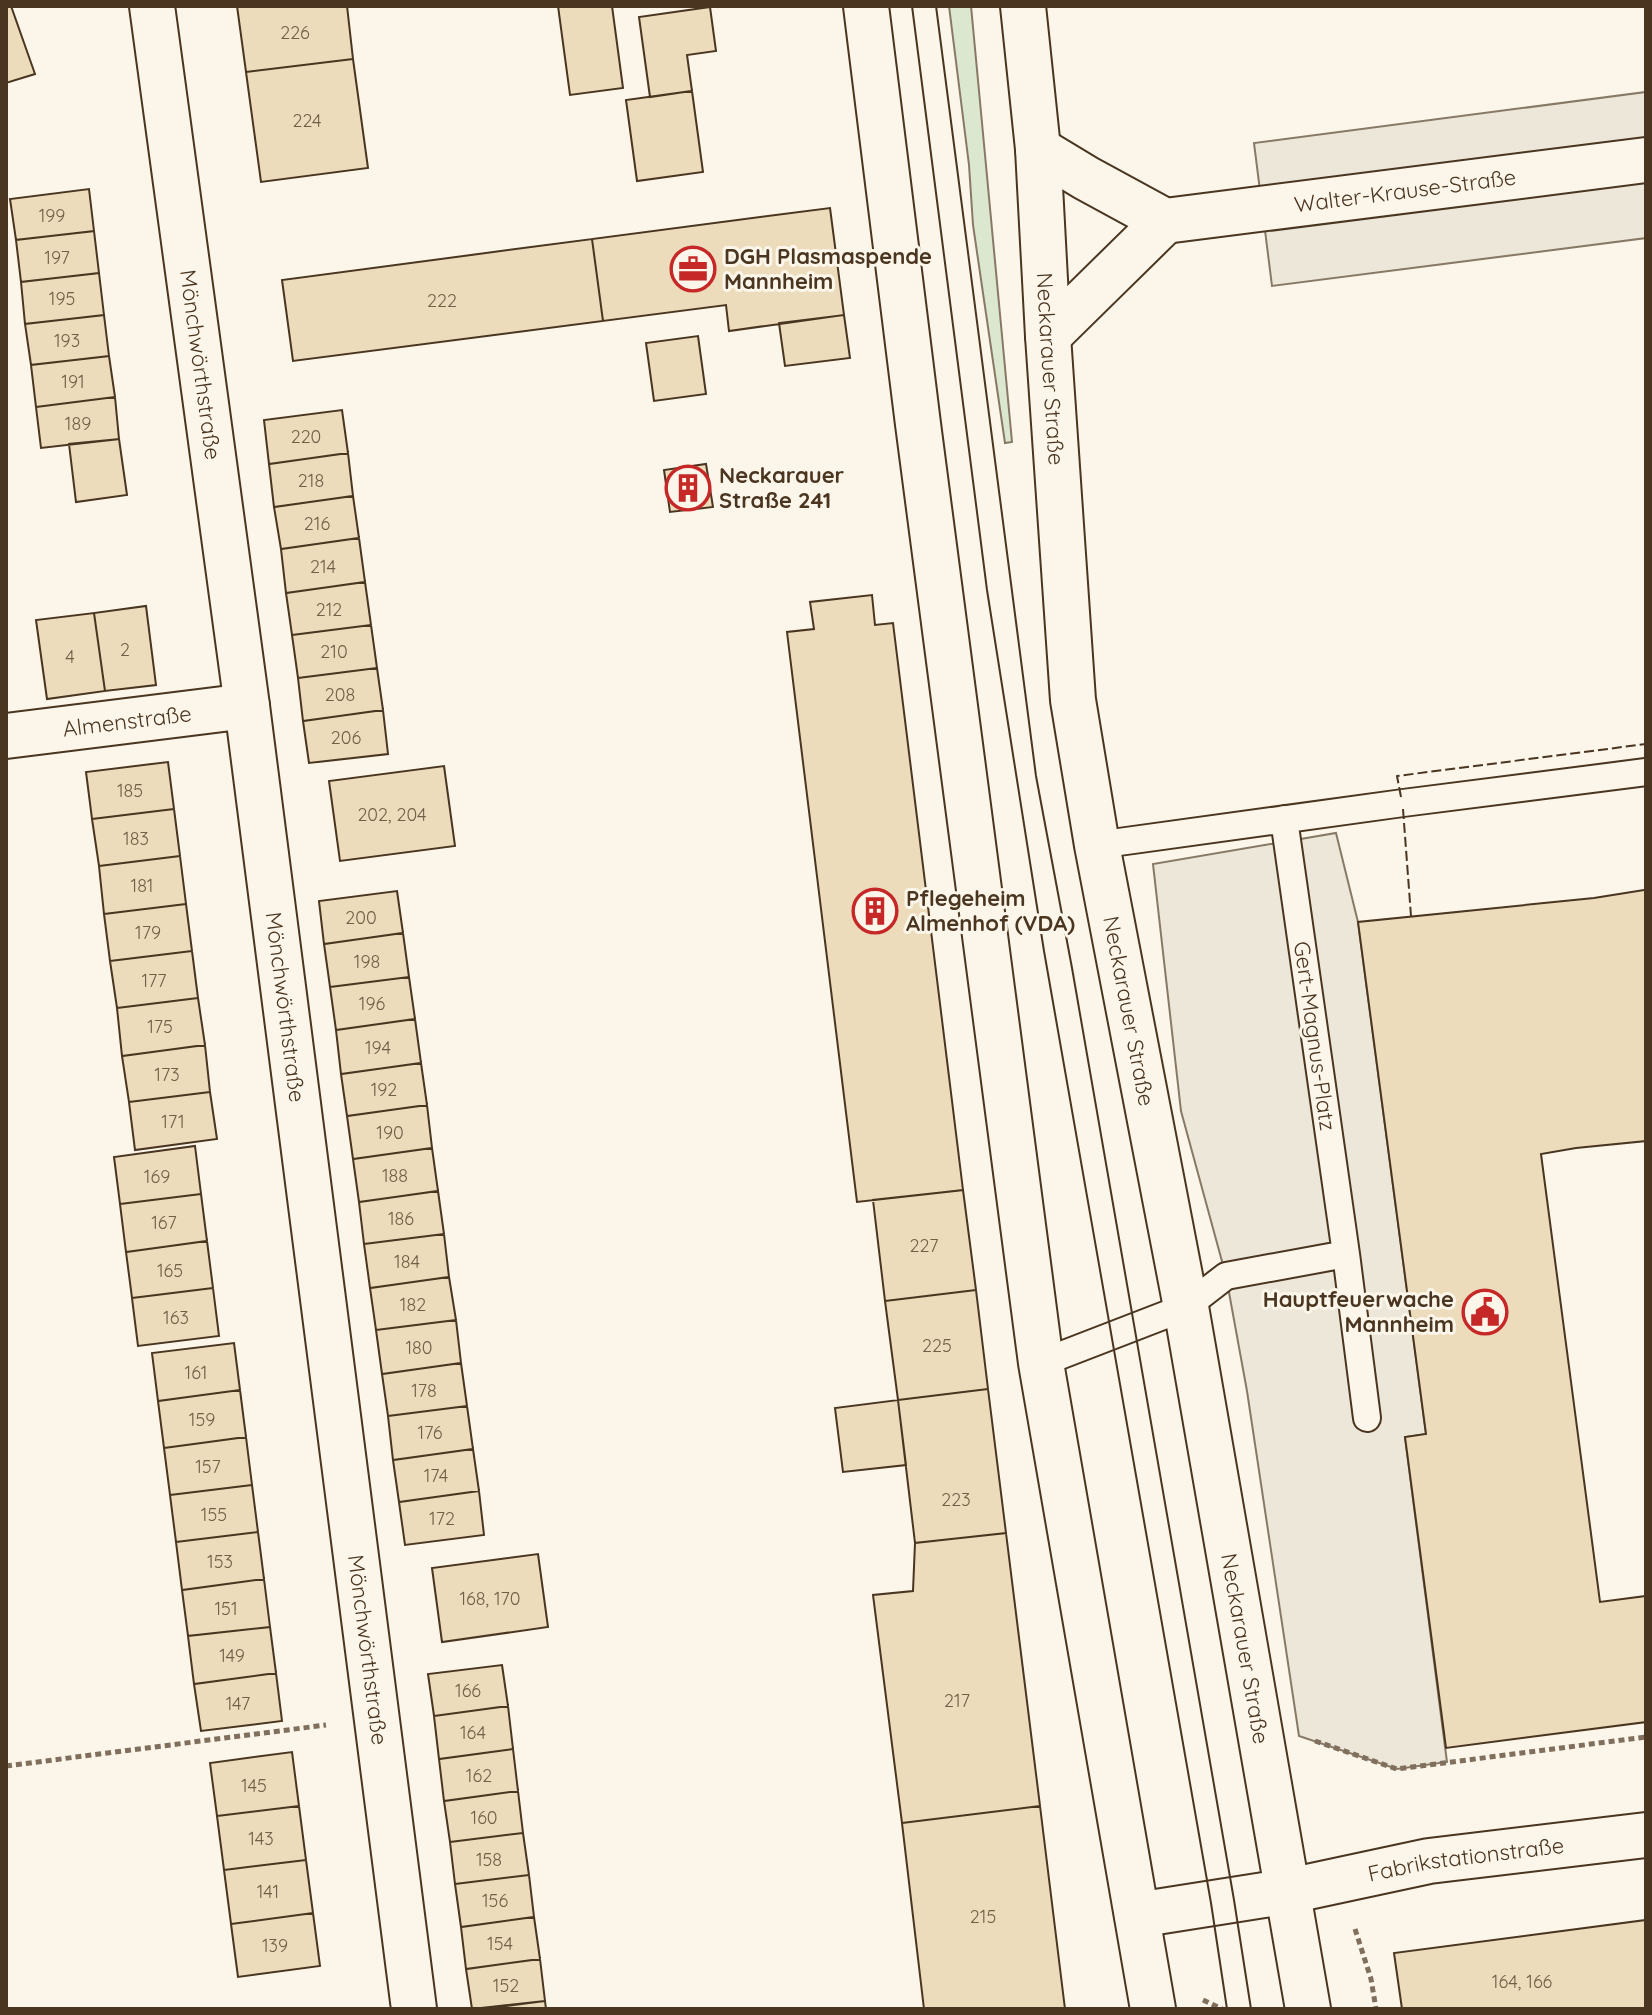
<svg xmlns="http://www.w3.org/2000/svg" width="1652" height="2015" font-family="Quicksand,sans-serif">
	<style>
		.green { fill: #dce7d0; stroke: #887966; stroke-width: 2 }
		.parking { fill: #ede7d9; stroke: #887966; stroke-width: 2 }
		.building { fill: #ecdcbc; stroke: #4a3520; stroke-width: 2 }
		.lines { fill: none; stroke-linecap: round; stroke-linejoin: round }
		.service-casing { stroke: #4a3520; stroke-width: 30 }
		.minor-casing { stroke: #4a3520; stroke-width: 48 }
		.tertiary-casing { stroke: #4a3520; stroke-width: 48 }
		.primary-casing { stroke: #4a3520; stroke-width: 48 }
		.path { stroke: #7f6f5c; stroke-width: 5; stroke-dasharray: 6 4; stroke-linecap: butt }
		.service { stroke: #fbf6e9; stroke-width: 26 }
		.minor { stroke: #fbf6e9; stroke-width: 44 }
		.tertiary { stroke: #fbf6e9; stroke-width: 44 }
		.primary { stroke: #fbf6e9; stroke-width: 44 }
		.tram { stroke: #4a3520; stroke-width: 2 }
		.fence { stroke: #4a3520; stroke-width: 2; stroke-dasharray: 10 4; stroke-linecap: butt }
		.labels { text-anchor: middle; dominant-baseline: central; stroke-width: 6; stroke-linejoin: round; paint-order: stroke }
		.number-label { font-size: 18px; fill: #725f47 }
		.street-label { font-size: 22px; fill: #4a3520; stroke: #fbf6e9 }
		.poi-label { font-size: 22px; font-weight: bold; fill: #4a3520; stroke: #fbf6e9; text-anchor: start }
	</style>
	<rect width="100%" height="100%" fill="#fbf6e9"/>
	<path class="green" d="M949,6H971L1012,442L1005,443L973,225L969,165Z"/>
	<path class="parking" d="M1646,92V238L1272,286L1254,143Z
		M1336,833L1358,922L1426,1434L1405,1437L1447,1762L1397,1769L1299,1736L1247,1391L1226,1276L1181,1111L1153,864Z"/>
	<path class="building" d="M6,6H11L35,74L6,83Z
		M237,6H347L353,59L246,72Z
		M558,6H612L623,88L570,95Z
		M710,7L716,51L687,55L692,91L650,97L639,17Z
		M353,59L368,168L261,182L246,72Z
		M692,91L703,172L637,181L626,100Z
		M89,189L94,231L16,240L10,199Z
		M830,208L844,315L729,331L726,305L603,321L592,239Z
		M94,231L99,273L21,282L16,240Z
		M592,239L603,321L293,361L282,280Z
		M99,273L104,315L25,324L21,282Z
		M104,315L109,356L31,365L25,324Z
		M844,315L850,358L785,366L779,323Z
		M698,336L706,394L654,401L646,343Z
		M109,356L115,397L36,407L31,365Z
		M115,397L119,439L41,448L36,407Z
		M342,410L348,453L269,464L264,420Z
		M119,439L127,495L76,502L69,444Z
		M348,453L353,496L274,507L269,464Z
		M706,464L713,507L670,512L664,470Z
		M353,496L359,538L281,549L274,507Z
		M359,538L365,582L286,593L281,549Z
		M365,582L371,625L292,635L286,593Z
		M872,595L875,625L893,623L963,1190L857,1202L787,632L814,629L810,602Z
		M146,606L156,685L105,691L94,613Z
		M94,613L105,691L47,699L36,620Z
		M371,625L377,668L298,678L292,635Z
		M377,668L383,710L303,721L298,678Z
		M383,710L388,754L309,763L303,721Z
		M168,762L174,809L92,819L86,772Z
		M444,766L455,846L340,861L329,781Z
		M174,809L180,856L99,866L92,819Z
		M180,856L186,904L104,914L99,866Z
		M1644,890H1646V1141L1576,1148L1541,1154L1600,1602L1646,1596V1722L1446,1748L1405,1437L1426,1434L1358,922L1594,898Z
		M397,891L403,933L324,944L319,901Z
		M186,904L192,951L110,961L104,914Z
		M403,933L409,977L330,987L324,944Z
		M192,951L198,998L117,1008L110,961Z
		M409,977L415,1019L336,1030L330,987Z
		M198,998L205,1045L122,1056L117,1008Z
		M415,1019L421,1063L341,1074L336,1030Z
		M205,1045L210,1092L129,1102L122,1056Z
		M421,1063L427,1105L347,1116L341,1074Z
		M210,1092L217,1139L135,1150L129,1102Z
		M427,1105L432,1148L353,1159L347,1116Z
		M195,1146L201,1194L120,1204L114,1157Z
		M432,1148L438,1191L359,1202L353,1159Z
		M963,1190L976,1290L885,1301L873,1200Z
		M438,1191L444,1234L364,1244L359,1202Z
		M201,1194L207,1241L126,1252L120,1204Z
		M444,1234L449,1277L370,1288L364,1244Z
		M207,1241L213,1288L132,1298L126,1252Z
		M449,1277L456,1320L376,1330L370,1288Z
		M213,1288L219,1336L138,1346L132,1298Z
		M976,1290L988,1389L898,1400L885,1301Z
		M456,1320L461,1363L382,1374L376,1330Z
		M234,1343L240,1390L158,1401L152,1353Z
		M461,1363L467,1406L388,1416L382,1374Z
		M988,1389L1006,1533L915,1543L898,1400Z
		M240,1390L246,1437L164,1448L158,1401Z
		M898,1400L906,1465L843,1472L835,1408Z
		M467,1406L473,1449L393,1460L388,1416Z
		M246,1437L252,1485L170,1495L164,1448Z
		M473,1449L479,1491L399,1502L393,1460Z
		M252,1485L258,1532L176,1542L170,1495Z
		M479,1491L484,1535L405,1545L399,1502Z
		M258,1532L264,1579L182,1590L176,1542Z
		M1006,1533L1040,1806L902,1823L873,1595L913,1591L915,1543Z
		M538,1554L548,1627L442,1642L432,1568Z
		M264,1579L270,1627L188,1636L182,1590Z
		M270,1627L276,1673L194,1684L188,1636Z
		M502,1665L508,1706L434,1716L428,1674Z
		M276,1673L282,1721L201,1731L194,1684Z
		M508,1706L513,1749L439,1759L434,1716Z
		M513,1749L518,1791L444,1801L439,1759Z
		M292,1752L299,1806L217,1816L210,1763Z
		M518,1791L523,1833L450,1842L444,1801Z
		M299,1806L306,1860L224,1870L217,1816Z
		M1040,1806L1065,2009H924L902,1823Z
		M523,1833L529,1875L455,1884L450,1842Z
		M306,1860L313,1913L231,1924L224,1870Z
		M529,1875L534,1917L461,1927L455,1884Z
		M313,1913L320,1966L238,1977L231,1924Z
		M534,1917L540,1959L466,1969L461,1927Z
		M1646,1920V2009H1402L1394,1953Z
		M540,1959L545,2001L472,2009L466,1969Z
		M545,2001L546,2009H483Z"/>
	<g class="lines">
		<g class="service-casing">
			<path id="service" d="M1097,845L1403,803L1646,772
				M1346,1254L1367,1418
				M1041,1363L1186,1307L1226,1276L1346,1254L1284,819"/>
		</g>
		<g class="minor-casing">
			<g id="minor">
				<path id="s1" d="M152,6L247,706L414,2009"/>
				<path id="s2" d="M1038,149L1086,178L1165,221L1646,160"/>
				<path d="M1048,336L1165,221"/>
				<path id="s3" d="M6,736L247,706"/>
			</g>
		</g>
		<g class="tertiary-casing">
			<g id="tertiary">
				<path id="s4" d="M1289,1891L1429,1861L1646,1835"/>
			</g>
		</g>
		<g class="primary-casing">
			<g id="primary">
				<path d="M866,6L918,424L1041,1363L1153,2009"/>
				<path id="s5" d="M1023,6L1038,149L1048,336L1073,700L1097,845L1186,1307L1308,2009"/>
				<path d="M1137,1915L1289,1891"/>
			</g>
		</g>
		<path class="path" d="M1315,1741L1397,1769L1646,1737
			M6,1766L326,1725
			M1355,1929L1371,1979L1376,2009
			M1203,2000L1222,2009"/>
		<use href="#service" class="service"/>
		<use href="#minor" class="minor"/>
		<use href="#tertiary" class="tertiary"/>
		<use href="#primary" class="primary"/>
		<path class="tram" d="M912,6L987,590L1044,951L1211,1903L1227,2009
			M936,6L1036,776L1072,968L1234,1900L1251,2009"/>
		<path class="fence" d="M1401,797L1397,776L1646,744
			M1403,809L1411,916"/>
	</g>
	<defs>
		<g id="office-ring" transform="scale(2.3)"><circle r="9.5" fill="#fbf6e9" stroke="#c62828" stroke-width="1.5"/><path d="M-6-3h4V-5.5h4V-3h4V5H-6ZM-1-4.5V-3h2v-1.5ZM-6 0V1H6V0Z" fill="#c62828"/></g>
		<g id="building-ring" transform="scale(2.3)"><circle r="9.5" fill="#fbf6e9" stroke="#c62828" stroke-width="1.5"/><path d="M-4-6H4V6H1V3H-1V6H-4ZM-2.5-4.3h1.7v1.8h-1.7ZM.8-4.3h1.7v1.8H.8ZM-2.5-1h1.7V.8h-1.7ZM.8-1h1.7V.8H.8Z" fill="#c62828"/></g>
		<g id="civic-ring" transform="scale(2.3)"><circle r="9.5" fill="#fbf6e9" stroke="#c62828" stroke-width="1.5"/><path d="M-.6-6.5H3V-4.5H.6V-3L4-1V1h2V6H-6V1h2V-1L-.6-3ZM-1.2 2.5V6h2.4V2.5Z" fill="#c62828"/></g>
	</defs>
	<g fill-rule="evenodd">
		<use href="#office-ring" x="693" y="269"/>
		<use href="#building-ring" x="688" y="488"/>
		<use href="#building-ring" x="875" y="911"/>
		<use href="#civic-ring" x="1485" y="1312"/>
	</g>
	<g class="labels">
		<g class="number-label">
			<text x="295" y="32">226</text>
			<text x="307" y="120">224</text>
			<text x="52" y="215">199</text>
			<text x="57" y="257">197</text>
			<text x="62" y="298">195</text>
			<text x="442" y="300">222</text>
			<text x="67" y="340">193</text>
			<text x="73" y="381">191</text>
			<text x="78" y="423">189</text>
			<text x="306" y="436">220</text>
			<text x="311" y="480">218</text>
			<text x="317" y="523">216</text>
			<text x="323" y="566">214</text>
			<text x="329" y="609">212</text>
			<text x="125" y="649">2</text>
			<text x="334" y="651">210</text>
			<text x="70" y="656">4</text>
			<text x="340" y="694">208</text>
			<text x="346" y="737">206</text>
			<text x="130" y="790">185</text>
			<text x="392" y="814">202, 204</text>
			<text x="136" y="838">183</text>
			<text x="142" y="885">181</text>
			<text x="361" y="917">200</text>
			<text x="148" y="932">179</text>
			<text x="367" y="961">198</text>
			<text x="154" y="980">177</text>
			<text x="372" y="1003">196</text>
			<text x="160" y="1026">175</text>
			<text x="378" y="1047">194</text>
			<text x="167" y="1074">173</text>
			<text x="384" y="1089">192</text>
			<text x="173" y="1121">171</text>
			<text x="390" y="1132">190</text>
			<text x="395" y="1175">188</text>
			<text x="157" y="1176">169</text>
			<text x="401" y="1218">186</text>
			<text x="164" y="1222">167</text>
			<text x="924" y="1245">227</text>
			<text x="407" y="1261">184</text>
			<text x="170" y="1270">165</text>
			<text x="413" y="1304">182</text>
			<text x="176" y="1317">163</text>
			<text x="937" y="1345">225</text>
			<text x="419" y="1347">180</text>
			<text x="196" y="1372">161</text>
			<text x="424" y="1390">178</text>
			<text x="202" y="1419">159</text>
			<text x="430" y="1432">176</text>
			<text x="208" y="1466">157</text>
			<text x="436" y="1475">174</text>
			<text x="956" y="1499">223</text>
			<text x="214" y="1514">155</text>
			<text x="442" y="1518">172</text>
			<text x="220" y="1561">153</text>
			<text x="490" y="1598">168, 170</text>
			<text x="226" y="1608">151</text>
			<text x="232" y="1655">149</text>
			<text x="468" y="1690">166</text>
			<text x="957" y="1700">217</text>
			<text x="238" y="1703">147</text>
			<text x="473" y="1732">164</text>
			<text x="479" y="1775">162</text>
			<text x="254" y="1785">145</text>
			<text x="484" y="1817">160</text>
			<text x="261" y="1838">143</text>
			<text x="489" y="1859">158</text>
			<text x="268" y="1891">141</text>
			<text x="495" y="1900">156</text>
			<text x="983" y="1916">215</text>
			<text x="500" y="1943">154</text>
			<text x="275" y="1945">139</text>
			<text x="1522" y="1981">164, 166</text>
			<text x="506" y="1985">152</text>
		</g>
		<g class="street-label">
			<text stroke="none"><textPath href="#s2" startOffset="388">Walter-Krause-Straße</textPath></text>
			<text stroke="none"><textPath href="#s1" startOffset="362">Mönchwörthstraße</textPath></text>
			<text stroke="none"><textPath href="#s5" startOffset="364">Neckarauer Straße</textPath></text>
			<text stroke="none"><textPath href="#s3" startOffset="122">Almenstraße</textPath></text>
			<text stroke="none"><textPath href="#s1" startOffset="1010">Mönchwörthstraße</textPath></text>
			<text stroke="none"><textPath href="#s5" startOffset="1012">Neckarauer Straße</textPath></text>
			<text transform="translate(1315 1036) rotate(82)">Gert-Magnus-Platz</text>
			<text stroke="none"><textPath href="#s5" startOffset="1660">Neckarauer Straße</textPath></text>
			<text stroke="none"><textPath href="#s1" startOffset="1658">Mönchwörthstraße</textPath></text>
			<text stroke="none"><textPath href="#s4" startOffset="180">Fabrikstationstraße</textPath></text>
		</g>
		<g class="poi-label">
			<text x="724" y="256">DGH Plasmaspende<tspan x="724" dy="25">Mannheim</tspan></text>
			<text x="719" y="475">Neckarauer<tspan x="719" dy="25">Straße 241</tspan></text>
			<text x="906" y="898">Pflegeheim<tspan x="906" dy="25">Almenhof (VDA)</tspan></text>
			<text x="1454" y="1299" text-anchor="end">Hauptfeuerwache<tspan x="1454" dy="25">Mannheim</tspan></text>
		</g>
	</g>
	<rect width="1652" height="2015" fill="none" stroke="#4a3520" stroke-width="16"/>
</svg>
